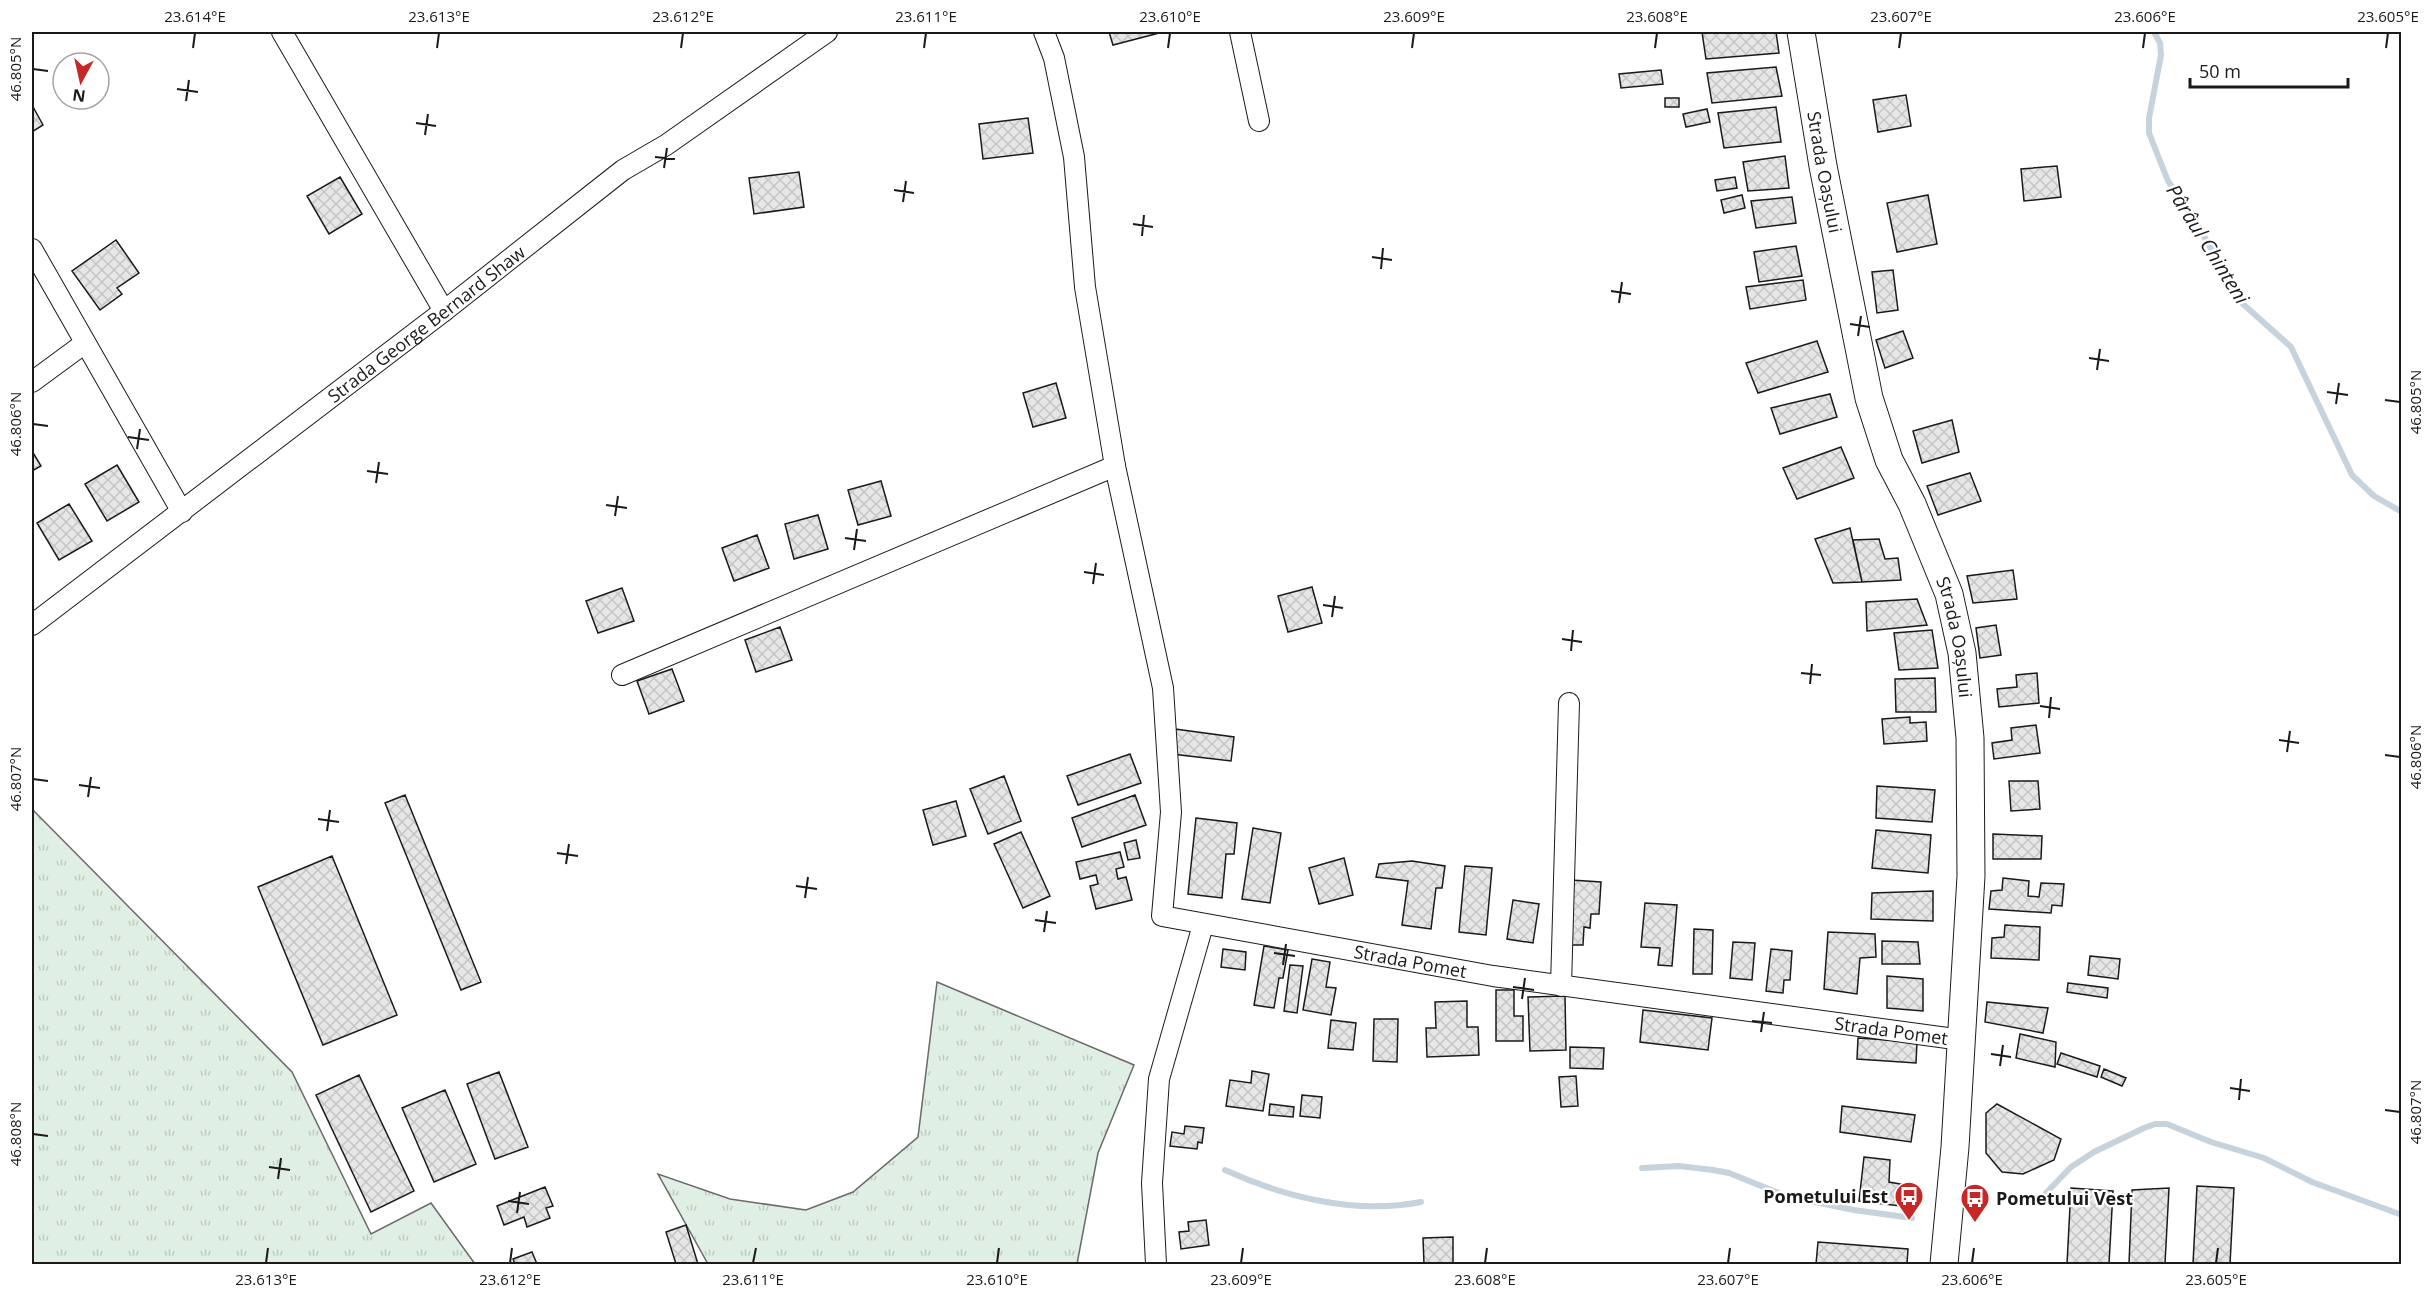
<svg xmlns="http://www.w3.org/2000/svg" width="2433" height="1296" font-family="'Open Sans',sans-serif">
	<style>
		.grass { fill: url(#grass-tufts); stroke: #6a6a6a; stroke-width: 1.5 }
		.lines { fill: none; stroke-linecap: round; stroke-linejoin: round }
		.stream { stroke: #c6d2dc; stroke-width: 6 }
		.building { fill: url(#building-cross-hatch); stroke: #1a1a1a; stroke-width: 1.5 }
		.street-casing { stroke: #1a1a1a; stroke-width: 22 }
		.secondary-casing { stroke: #1a1a1a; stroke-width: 29 }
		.street { stroke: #fff; stroke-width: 20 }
		.secondary { stroke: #fff; stroke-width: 27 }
		.ticks { fill: none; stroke: #1a1a1a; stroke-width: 2 }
		.labels { text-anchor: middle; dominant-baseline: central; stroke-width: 4.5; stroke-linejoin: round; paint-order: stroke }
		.street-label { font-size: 18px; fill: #1a1a1a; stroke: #fff }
		.poi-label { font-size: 18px; font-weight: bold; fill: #1a1a1a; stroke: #fff; text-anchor: end }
		.water-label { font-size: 20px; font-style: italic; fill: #1a1a1a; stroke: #fff }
		.neatline { fill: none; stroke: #1a1a1a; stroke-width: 2 }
		.ticks-label { font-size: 15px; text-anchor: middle; fill: #1a1a1a }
	</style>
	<defs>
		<pattern id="grass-tufts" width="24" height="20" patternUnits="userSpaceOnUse" patternTransform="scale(1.5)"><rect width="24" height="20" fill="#e0efe3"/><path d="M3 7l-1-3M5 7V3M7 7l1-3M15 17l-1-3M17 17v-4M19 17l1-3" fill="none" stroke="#c0ccc2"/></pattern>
		<pattern id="building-cross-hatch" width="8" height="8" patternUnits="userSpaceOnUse" patternTransform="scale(1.5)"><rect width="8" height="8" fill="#e6e6e6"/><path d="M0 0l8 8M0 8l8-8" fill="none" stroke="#c5c5c5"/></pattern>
	</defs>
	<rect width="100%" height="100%" fill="#fff"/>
	<path class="grass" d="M32,809L292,1072L371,1234L431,1203L475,1264H32Z
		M937,982L1134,1065L1098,1153L1077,1264H708L658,1174L730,1199L806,1210L853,1192L918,1137Z"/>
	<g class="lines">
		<path class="stream" d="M2154,32L2160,43L2161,55L2149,118V133L2168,181L2190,212L2243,304L2291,347L2352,475L2374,496L2402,512
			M1642,1168L1679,1166L1713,1170L1729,1173L1786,1196L1854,1210L1912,1218
			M1225,1170C1284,1197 1355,1215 1421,1202
			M2046,1193L2071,1167L2094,1152L2144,1128L2155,1124H2167L2211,1142L2264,1158L2312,1182L2402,1215"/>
	</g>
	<path class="building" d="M1109,32H1163L1113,45Z
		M1702,32H1776L1779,53L1706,59Z
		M1776,67L1782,96L1712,103L1707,73Z
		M1661,70L1663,84L1621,88L1619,74Z
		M1906,95L1911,126L1878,132L1873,100Z
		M1665,98H1679V107H1665Z
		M32,105L43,125L32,132Z
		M1776,107L1781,142L1724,148L1718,113Z
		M1707,109L1710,122L1686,127L1683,114Z
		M1028,118L1033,153L983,159L979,124Z
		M1785,156L1789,188L1748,191L1743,162Z
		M2057,166L2061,197L2024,201L2021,169Z
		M799,172L804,207L754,214L749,178Z
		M340,177L362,214L329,234L307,196Z
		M1735,177L1737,188L1717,191L1715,180Z
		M1742,195L1745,208L1724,213L1721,200Z
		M1928,195L1937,244L1897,252L1887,203Z
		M1792,197L1796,223L1756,228L1751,201Z
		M116,240L139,273L117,288L122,294L100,310L72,271Z
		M1796,246L1802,276L1759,282L1754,252Z
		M1893,270L1898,310L1877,313L1872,272Z
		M1803,280L1806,300L1750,309L1746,287Z
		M1903,331L1913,358L1885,368L1876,340Z
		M1817,341L1828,372L1758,393L1746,363Z
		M1056,383L1066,418L1033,427L1023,393Z
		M1830,394L1837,417L1780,434L1771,408Z
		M1952,420L1959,452L1922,463L1913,431Z
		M1841,447L1854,478L1797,499L1783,468Z
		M32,451L41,466L32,471Z
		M117,465L139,502L107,521L85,484Z
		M1970,473L1981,501L1938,515L1927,486Z
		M881,481L891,516L858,525L848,490Z
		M69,504L92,541L59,560L37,523Z
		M818,515L828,549L794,559L785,524Z
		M1850,528L1862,582L1833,583L1815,539Z
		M757,535L769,568L734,581L722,548Z
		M1879,539L1885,559L1898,558L1901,580L1862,582L1853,540Z
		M2013,570L2017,599L1973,603L1967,576Z
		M1312,587L1322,623L1288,632L1278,596Z
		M622,588L634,621L598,633L586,601Z
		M1917,599L1927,625L1867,631L1866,602Z
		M1996,625L2001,655L1980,658L1976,628Z
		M780,627L792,660L756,672L745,640Z
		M1932,630L1938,668L1899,670L1894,633Z
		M672,669L684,701L649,714L637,681Z
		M2037,673L2039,703L1999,707L1997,689L2017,687L2016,675Z
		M1935,678L1936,712H1896L1895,679Z
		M1910,717V723L1926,722L1927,741L1884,744L1882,719Z
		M2036,725L2040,753L1994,759L1992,743L2012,740L2011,728Z
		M1175,729L1234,737L1231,761L1172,754Z
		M1130,754L1141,783L1078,805L1067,776Z
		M1004,776L1021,821L988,834L970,789Z
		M2009,781H2038L2040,809L2011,811Z
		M1877,786L1935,790L1932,822L1876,818Z
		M405,795L481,982L461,990L385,803Z
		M1135,795L1146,825L1082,847L1072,818Z
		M956,801L966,836L933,845L923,810Z
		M1196,818L1237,823L1234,854H1226L1222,898L1188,894Z
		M1253,828L1281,833L1270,903L1242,899Z
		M1876,830L1931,835L1928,873L1872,868Z
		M1021,832L1050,896L1023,908L994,844Z
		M1993,834L2042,836L2041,859H1993Z
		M1136,840L1140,858L1128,860L1124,843Z
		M1120,852L1124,867L1116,869L1118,879L1126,877L1132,900L1096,909L1090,886L1098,884L1096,875L1080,879L1076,862Z
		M332,856L397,1015L323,1045L258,887Z
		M1344,858L1353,895L1319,904L1309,868Z
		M1412,861L1445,866L1442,888H1436L1431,929L1402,925L1408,881L1376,877L1379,864Z
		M1465,866L1492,868L1486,935L1459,932Z
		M2003,878L2029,881L2028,896L2039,897L2041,883L2064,884L2062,906L2052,905L2051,913L1989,909L1991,891L2002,890Z
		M1571,880L1601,882L1599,914H1591L1590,928L1584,927L1583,945H1567Z
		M1933,891V921L1871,919L1872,893Z
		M1513,900L1539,904L1533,943L1507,939Z
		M1645,903L1677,905L1672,966L1658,965L1660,948L1641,947Z
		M2005,925L2040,927L2039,960L1991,958L1992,938L2004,937Z
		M1694,929L1713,930L1712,974H1693Z
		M1828,932L1875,934L1876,957L1860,958L1857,994L1824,989Z
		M1882,941L1918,942L1920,964H1882Z
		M1733,942L1755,943L1752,980L1730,978Z
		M1264,946L1288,950L1283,978H1279L1274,1008L1254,1005Z
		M1223,949L1246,952L1245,970L1221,967Z
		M1771,949L1792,951L1790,980H1784L1783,993L1766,991Z
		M2090,956L2120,959L2118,979L2088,975Z
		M1312,959L1330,962L1326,987L1336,988L1331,1015L1303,1010Z
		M1290,965L1303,966L1297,1013L1284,1011Z
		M1887,976L1923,979V1011L1887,1008Z
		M2068,983L2108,988L2107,998L2067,992Z
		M1496,990H1514V1016H1523V1041H1496Z
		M1565,996L1566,1050L1530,1051L1528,997Z
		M1467,1001V1027H1478L1479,1055L1427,1057L1426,1028H1436L1435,1002Z
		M1987,1002L2048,1008L2043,1033L1985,1022Z
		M1643,1010L1712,1018L1708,1050L1640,1042Z
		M1374,1019H1398L1397,1062L1373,1061Z
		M1331,1020L1356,1023L1353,1050L1328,1048Z
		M2020,1034L2056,1042L2055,1067L2016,1058Z
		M1858,1038L1917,1042L1916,1063L1857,1059Z
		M1570,1047L1604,1048L1603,1069L1570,1068Z
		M2061,1053L2100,1066L2097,1077L2057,1064Z
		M2104,1069L2126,1078L2122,1086L2101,1077Z
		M1252,1071L1269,1074L1263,1111L1226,1106L1230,1080L1251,1083Z
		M499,1072L528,1147L495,1159L467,1084Z
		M359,1075L414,1191L371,1212L316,1095Z
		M1576,1076L1578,1106L1561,1107L1559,1077Z
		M445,1090L476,1164L434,1182L402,1108Z
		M1302,1095L1322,1097L1320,1118L1300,1116Z
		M1270,1104L1294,1107L1293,1117L1269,1115Z
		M1997,1104L2061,1139L2054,1160L2023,1174L2002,1172L1986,1153V1113Z
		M1842,1106L1915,1115L1911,1142L1840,1132Z
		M1185,1126L1204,1128L1202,1143L1198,1142L1197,1149L1170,1146L1172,1132L1184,1134Z
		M1864,1157L1890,1160L1889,1182L1912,1186L1909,1207L1859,1201Z
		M2197,1186L2234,1188L2230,1264H2193Z
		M545,1187L553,1206L546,1208L550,1218L527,1227L524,1217L504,1225L497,1206Z
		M2071,1188L2113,1191L2109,1264H2067Z
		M2169,1188L2165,1264H2129L2132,1190Z
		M1206,1220L1209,1245L1181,1249L1179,1232L1189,1231L1188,1222Z
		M686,1225L698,1264H676L666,1232Z
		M1453,1237V1264H1424L1423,1238Z
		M1818,1242L1908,1249L1907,1264H1816Z
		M532,1252L537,1264H515L513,1259Z"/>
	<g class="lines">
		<g class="street-casing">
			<g id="street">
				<path d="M282,32L444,311"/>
				<path id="s1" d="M1044,32L1054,58L1074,157L1085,287L1115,466L1163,688L1171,812L1162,916L1493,976L1962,1040"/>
				<path d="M1240,32L1259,121"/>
				<path d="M32,249L182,512"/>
				<path d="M32,382L85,343"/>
				<path id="s2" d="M32,625L444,311L623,170L666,145L827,32"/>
				<path d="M622,675L1115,466"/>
				<path d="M1561,986L1569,703"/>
				<path d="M1156,1264L1152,1183L1159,1079L1203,925"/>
			</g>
		</g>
		<g class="secondary-casing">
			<g id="secondary">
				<path id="s3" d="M1801,32L1823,166L1869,398L1889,460L1912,504L1949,594L1962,653L1970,738L1971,876L1955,1147L1944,1264"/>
			</g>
		</g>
		<use href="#street" class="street"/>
		<use href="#secondary" class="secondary"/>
	</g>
	<path class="ticks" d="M193,48L195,33M437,48L439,33M681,48L683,33M924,48L926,33M1168,48L1170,33M1412,48L1414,33M1655,48L1657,33M1899,48L1901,33M2143,48L2145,33M2386,48L2388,33M33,69L48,71M177,89L198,92M186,101L189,80M416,123L436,126M425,135L428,114M655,157L675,159M664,168L667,148M894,190L914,193M903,202L906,181M1133,224L1153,227M1142,236L1144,215M1372,257L1392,260M1381,269L1383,248M1611,291L1631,294M1619,303L1622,282M1850,324L1870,327M1858,336L1861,316M2089,358L2109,361M2097,370L2100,349M2327,392L2348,395M2385,400L2400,402M2336,404L2339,383M33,424L48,426M128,437L149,440M137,449L140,429M367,471L388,474M376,483L379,462M606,505L627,508M615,516L618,496M845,538L866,541M854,550L857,529M1084,572L1104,575M1093,584L1096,563M1323,605L1343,608M1332,617L1335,596M1562,639L1582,642M1571,651L1573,630M1801,673L1821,675M1810,684L1812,664M2040,706L2060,709M2049,718L2051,697M2279,740L2299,743M2287,752L2290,731M2385,755L2400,757M33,779L48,781M79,785L100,788M88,797L91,777M318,819L339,822M327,831L330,810M557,853L578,856M566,864L569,844M796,886L817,889M805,898L808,877M1035,920L1056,923M1044,932L1047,911M1274,953L1295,956M1283,965L1286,944M1513,987L1534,990M1522,999L1525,978M1752,1021L1772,1023M1761,1032L1764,1012M1991,1054L2011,1057M2000,1066L2003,1045M2230,1088L2250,1091M2239,1100L2241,1079M2385,1110L2400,1112M33,1134L48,1136M269,1167L290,1170M278,1179L281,1158M508,1201L529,1204M517,1213L520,1192M266,1263L268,1248M510,1263L512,1248M753,1263L756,1248M997,1263L999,1248M1241,1263L1243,1248M1485,1263L1487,1248M1728,1263L1730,1248M1972,1263L1974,1248M2216,1263L2218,1248"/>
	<defs>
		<g id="bus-pin" transform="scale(1.5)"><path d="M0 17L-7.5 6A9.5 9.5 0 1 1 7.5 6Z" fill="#c62828" stroke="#fff"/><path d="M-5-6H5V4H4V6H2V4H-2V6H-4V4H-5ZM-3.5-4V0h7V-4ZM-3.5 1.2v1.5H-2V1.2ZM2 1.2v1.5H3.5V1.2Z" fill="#fff"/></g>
	</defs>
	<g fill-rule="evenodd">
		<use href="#bus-pin" x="1909" y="1196"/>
		<use href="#bus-pin" x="1975" y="1198"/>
	</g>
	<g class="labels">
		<g class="street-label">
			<text stroke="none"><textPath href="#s3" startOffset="142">Strada Oașului</textPath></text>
			<text stroke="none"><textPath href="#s2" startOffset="496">Strada George Bernard Shaw</textPath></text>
			<text stroke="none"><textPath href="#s3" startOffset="628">Strada Oașului</textPath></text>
			<text stroke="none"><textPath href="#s1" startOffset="1149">Strada Pomet</textPath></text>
			<text stroke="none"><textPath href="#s1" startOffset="1635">Strada Pomet</textPath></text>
		</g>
		<g class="poi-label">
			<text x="1888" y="1196">Pometului Est</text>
			<text x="1996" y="1198" text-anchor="start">Pometului Vest</text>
		</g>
		<g class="water-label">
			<text transform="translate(2208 244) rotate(58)">Pârâul Chinteni</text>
		</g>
	</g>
	<rect width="2433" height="1296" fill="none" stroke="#ffffff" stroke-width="66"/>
	<g transform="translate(81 81) rotate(188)"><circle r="28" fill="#ffffff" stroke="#a3a3a3" stroke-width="1.5"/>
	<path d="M0-4.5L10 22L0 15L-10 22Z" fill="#c62828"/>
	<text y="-9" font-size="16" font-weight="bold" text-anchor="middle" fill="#1a1a1a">N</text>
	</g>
	<path d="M2190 78v9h158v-9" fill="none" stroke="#1a1a1a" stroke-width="3"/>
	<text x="2199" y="78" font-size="18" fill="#1a1a1a" stroke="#ffffff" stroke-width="4.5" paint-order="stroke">50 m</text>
	<rect x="33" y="33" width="2367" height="1230" class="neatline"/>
	<g class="ticks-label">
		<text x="195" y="22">23.614°E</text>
		<text x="439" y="22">23.613°E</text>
		<text x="683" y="22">23.612°E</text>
		<text x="926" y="22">23.611°E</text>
		<text x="1170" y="22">23.610°E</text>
		<text x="1414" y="22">23.609°E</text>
		<text x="1657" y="22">23.608°E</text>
		<text x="1901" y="22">23.607°E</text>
		<text x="2145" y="22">23.606°E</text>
		<text x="2388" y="22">23.605°E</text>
		<text transform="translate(16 69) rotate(-90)" y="5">46.805°N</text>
		<text transform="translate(2416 402) rotate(-90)" y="5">46.805°N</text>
		<text transform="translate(16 424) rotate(-90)" y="5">46.806°N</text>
		<text transform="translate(2416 757) rotate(-90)" y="5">46.806°N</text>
		<text transform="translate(16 779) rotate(-90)" y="5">46.807°N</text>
		<text transform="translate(2416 1112) rotate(-90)" y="5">46.807°N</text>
		<text transform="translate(16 1134) rotate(-90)" y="5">46.808°N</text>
		<text x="266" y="1285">23.613°E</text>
		<text x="510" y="1285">23.612°E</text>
		<text x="753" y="1285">23.611°E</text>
		<text x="997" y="1285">23.610°E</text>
		<text x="1241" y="1285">23.609°E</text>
		<text x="1485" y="1285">23.608°E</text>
		<text x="1728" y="1285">23.607°E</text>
		<text x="1972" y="1285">23.606°E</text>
		<text x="2216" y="1285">23.605°E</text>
	</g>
</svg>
